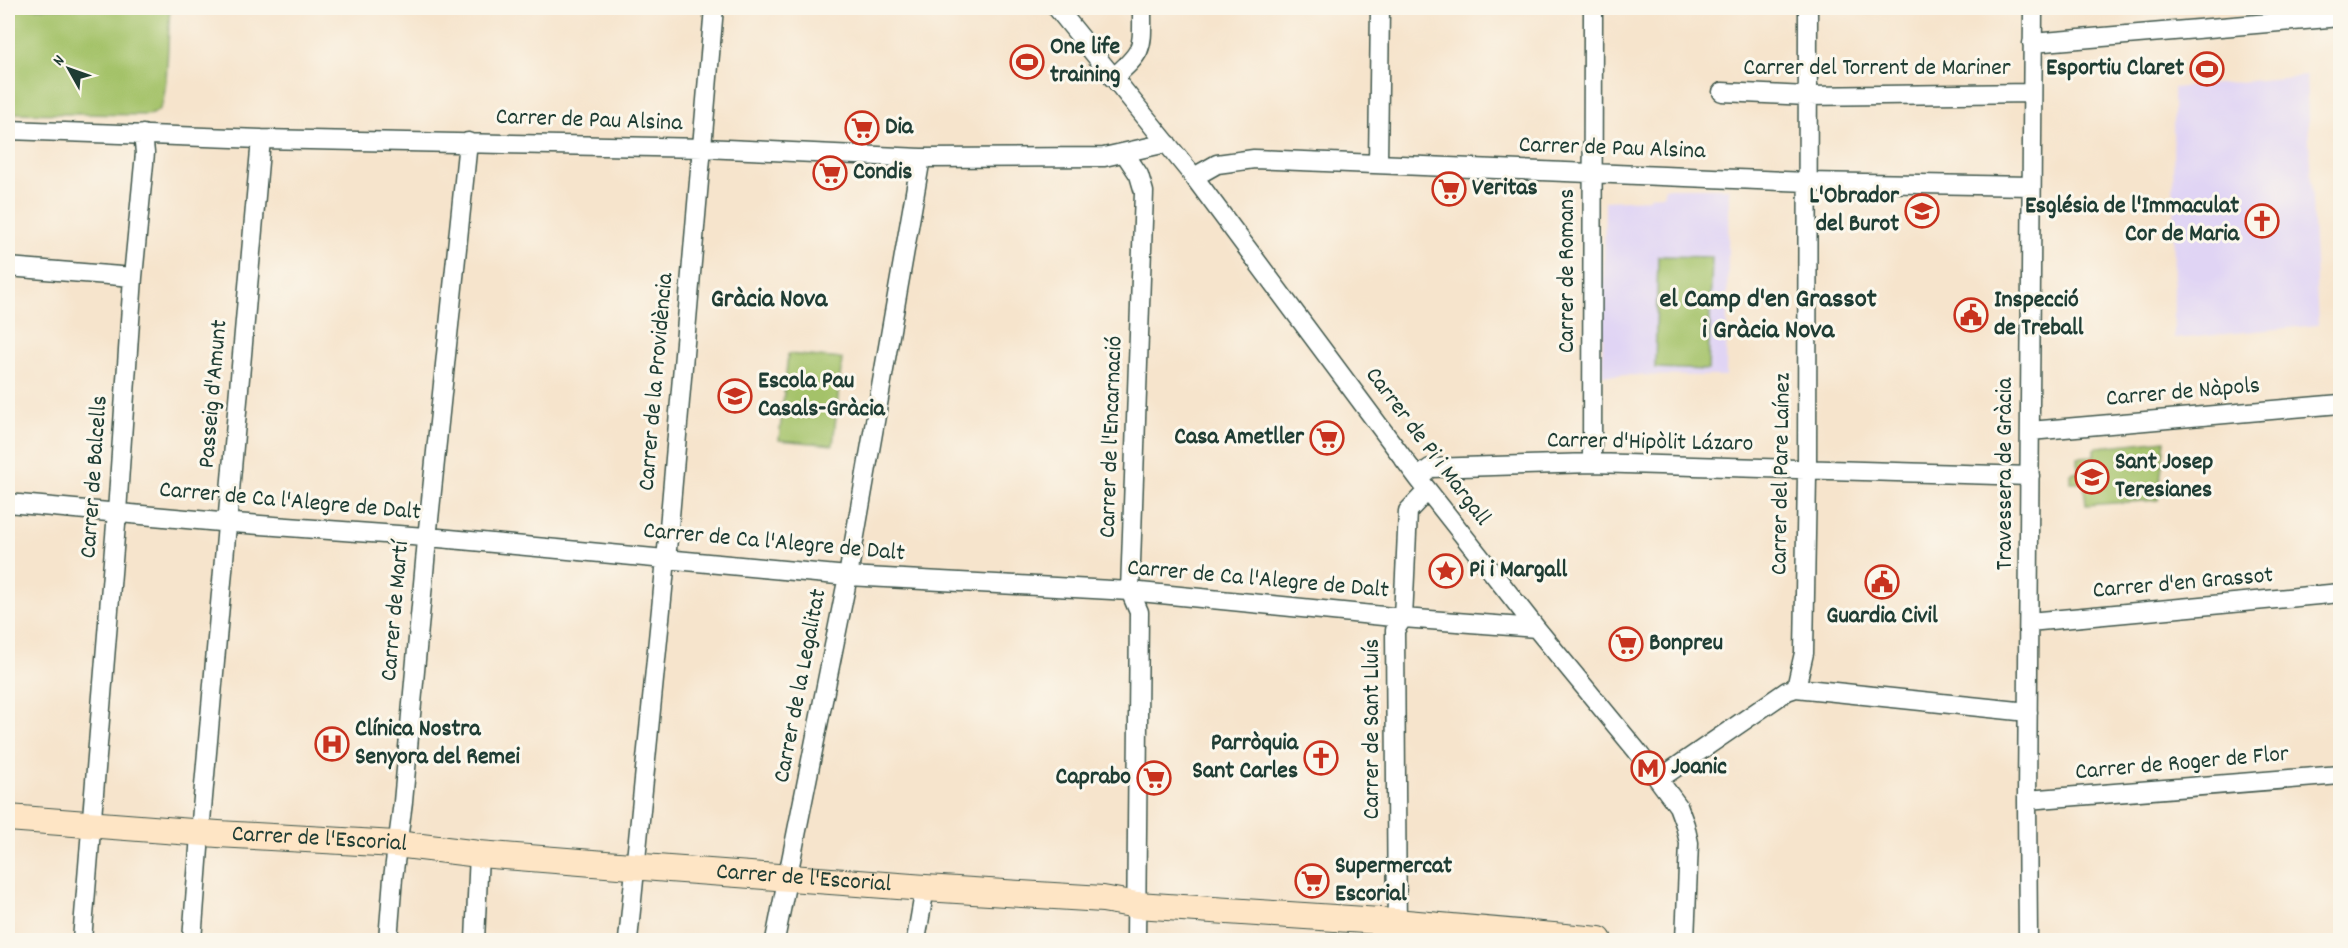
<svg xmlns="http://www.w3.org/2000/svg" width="2348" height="948" font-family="Dekko,sans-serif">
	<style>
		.built { fill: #e0d4f4 }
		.green { fill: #a4c269; stroke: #62804e; stroke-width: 1.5 }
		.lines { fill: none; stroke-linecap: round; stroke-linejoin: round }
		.street-casing { stroke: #3f564b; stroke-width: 21 }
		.secondary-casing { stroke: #3f564b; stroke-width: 28 }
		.street { stroke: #fff; stroke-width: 18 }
		.secondary { stroke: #fee5c5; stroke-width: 26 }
		.labels { text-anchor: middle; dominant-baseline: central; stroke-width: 6; stroke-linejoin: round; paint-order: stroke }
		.poi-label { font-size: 24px; font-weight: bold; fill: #1f3d34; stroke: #fbf7ec; text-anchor: start }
		.street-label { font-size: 24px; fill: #1f3d34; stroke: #fbf7ec }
		.neighbourhood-label { font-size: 26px; font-weight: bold; fill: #1f3d34; stroke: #fbf7ec }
		.quarter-label { font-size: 27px; font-weight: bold; fill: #1f3d34; stroke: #fbf7ec }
	</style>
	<rect width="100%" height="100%" fill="#fbf7ec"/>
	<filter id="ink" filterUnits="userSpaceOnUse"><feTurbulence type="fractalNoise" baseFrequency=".0167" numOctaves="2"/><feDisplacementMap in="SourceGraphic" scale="12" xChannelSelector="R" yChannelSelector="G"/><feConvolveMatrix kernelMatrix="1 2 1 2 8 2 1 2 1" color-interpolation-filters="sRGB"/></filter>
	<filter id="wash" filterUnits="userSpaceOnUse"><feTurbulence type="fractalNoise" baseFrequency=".008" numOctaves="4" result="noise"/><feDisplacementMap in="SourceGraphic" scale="24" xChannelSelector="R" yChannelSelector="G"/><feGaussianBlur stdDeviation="1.35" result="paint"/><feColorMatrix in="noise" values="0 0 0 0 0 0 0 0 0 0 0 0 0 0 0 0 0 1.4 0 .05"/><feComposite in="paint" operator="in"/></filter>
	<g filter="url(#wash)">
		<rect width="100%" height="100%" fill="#f6e4cc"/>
		<path class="built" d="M2306,76L2318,325L2174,339L2173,88Z
			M1665,188H1729L1726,376L1602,375L1605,201L1649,199L1650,196L1663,195Z"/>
		<path class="green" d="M8,8H170C168,28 168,92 161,107C157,113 151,115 145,115L8,113Z
			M1658,256L1712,257L1708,370L1655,368Z
			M788,354L842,359L833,445L779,440Z
			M2165,440L2158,500L2086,505L2084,482H2070V473L2078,471V457L2094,456V450L2098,447Z"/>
	</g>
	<g filter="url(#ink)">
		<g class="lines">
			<g class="street-casing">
				<path id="street" d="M1057,8L1194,177L1418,478L1536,628L1637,751L1678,806L1685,825L1689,843L1685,940
					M2032,43L2340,17
					M1113,78C1145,50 1142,49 1142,8
					M1722,92L1807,96L2032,93
					M8,130L261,139L704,148L921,158L1104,157L1167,143
					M1125,154L1139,175L1144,192L1130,591L1139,612L1136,940
					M1378,163L1380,8
					M1194,177L1217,164L1254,159L1808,182L2031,186
					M8,267L133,277
					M2030,431L2340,404
					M1592,463L1593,8
					M1418,478L1430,468L1592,463L2030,476
					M8,503L220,522L439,538L848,576L1130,591L1403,618L1536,628
					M2029,622L2340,593
					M1796,688L1804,653L1807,475L1808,8
					M1659,779L1787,691L1796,688L2028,712
					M2027,800L2340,775
					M82,940L117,512L133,277L145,153L143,134
					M192,940L202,809L261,139
					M388,940L393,878L403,802L428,529L468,142
					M475,940L479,854
					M628,940L668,539L714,8
					M775,940L848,576L921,158
					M916,940L925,888
					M1397,940L1395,630L1403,618L1408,511L1427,491
					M2028,940L2027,800L2033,8"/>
			</g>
			<g class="secondary-casing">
				<g id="secondary">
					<path id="s1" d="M8,818L218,834L396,844L479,854L669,869L925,888L1103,899L1137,905L1395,922L1599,940"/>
				</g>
			</g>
			<use href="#street" class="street"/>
			<use href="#secondary" class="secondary"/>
		</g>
	</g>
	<defs>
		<g id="stadium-ring" transform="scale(1.725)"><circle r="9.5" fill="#fbf7ec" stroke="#c8321e" stroke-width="1.5"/><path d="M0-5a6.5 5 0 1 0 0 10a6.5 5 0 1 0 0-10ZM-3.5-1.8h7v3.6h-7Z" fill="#c8321e"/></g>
		<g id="supermarket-ring" transform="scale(1.725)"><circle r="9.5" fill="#fbf7ec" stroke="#c8321e" stroke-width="1.5"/><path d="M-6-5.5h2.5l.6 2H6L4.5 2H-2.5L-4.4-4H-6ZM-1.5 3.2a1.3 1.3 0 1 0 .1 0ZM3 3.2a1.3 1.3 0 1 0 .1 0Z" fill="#c8321e"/></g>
		<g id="school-ring" transform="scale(1.725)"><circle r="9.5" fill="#fbf7ec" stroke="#c8321e" stroke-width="1.5"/><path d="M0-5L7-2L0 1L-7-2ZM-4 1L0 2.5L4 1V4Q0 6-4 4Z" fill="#c8321e"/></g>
		<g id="church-ring" transform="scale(1.725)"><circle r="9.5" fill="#fbf7ec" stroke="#c8321e" stroke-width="1.5"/><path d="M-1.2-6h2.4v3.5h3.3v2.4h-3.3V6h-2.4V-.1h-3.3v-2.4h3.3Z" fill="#c8321e"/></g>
		<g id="civic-ring" transform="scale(1.725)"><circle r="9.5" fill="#fbf7ec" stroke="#c8321e" stroke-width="1.5"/><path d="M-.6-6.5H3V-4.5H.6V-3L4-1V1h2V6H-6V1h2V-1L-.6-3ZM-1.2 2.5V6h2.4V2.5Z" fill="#c8321e"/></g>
		<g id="sight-ring" transform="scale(1.725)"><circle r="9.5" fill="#fbf7ec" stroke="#c8321e" stroke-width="1.5"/><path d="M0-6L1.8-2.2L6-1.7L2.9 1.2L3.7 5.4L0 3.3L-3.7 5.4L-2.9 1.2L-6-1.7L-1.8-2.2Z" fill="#c8321e"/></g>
		<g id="hospital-ring" transform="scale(1.725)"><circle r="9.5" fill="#fbf7ec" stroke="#c8321e" stroke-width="1.5"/><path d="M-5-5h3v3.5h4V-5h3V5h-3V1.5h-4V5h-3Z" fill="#c8321e"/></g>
		<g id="metro-ring" transform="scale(1.725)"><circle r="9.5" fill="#fbf7ec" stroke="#c8321e" stroke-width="1.5"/><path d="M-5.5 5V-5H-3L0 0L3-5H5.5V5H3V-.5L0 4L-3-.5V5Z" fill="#c8321e"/></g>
	</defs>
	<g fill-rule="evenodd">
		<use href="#stadium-ring" x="1027" y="62"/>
		<use href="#stadium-ring" x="2207" y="69"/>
		<use href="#supermarket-ring" x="862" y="128"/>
		<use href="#supermarket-ring" x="830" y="173"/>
		<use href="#supermarket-ring" x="1449" y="189"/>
		<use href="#school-ring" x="1922" y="211"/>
		<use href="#church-ring" x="2262" y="221"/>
		<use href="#civic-ring" x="1971" y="315"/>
		<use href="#school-ring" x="735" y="396"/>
		<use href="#supermarket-ring" x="1327" y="438"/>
		<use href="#school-ring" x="2092" y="477"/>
		<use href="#sight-ring" x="1446" y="571"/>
		<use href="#civic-ring" x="1882" y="582"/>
		<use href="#supermarket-ring" x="1626" y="644"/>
		<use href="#hospital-ring" x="332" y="744"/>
		<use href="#church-ring" x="1321" y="758"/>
		<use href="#metro-ring" x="1648" y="768"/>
		<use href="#supermarket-ring" x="1154" y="778"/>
		<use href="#supermarket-ring" x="1312" y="881"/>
	</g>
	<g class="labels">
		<g class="poi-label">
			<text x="1050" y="48">One life<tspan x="1050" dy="28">training</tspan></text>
			<text x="2184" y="69" text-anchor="end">Esportiu Claret</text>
			<text x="885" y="128">Dia</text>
			<text x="853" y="173">Condis</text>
			<text x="1472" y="189">Veritas</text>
			<text x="1899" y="197" text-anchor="end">L'Obrador<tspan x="1899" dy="28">del Burot</tspan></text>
			<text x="2239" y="207" text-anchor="end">Església de l'Immaculat<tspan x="2239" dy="28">Cor de Maria</tspan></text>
			<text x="1994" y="301">Inspecció<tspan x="1994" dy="28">de Treball</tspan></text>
			<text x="758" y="382">Escola Pau<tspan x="758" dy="28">Casals-Gràcia</tspan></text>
			<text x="1304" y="438" text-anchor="end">Casa Ametller</text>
			<text x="2115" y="463">Sant Josep<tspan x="2115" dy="28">Teresianes</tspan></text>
			<text x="1469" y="571">Pi i Margall</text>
			<text x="1882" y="617" text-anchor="middle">Guardia Civil</text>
			<text x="1649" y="644">Bonpreu</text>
			<text x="355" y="730">Clínica Nostra<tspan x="355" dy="28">Senyora del Remei</tspan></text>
			<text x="1298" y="744" text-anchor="end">Parròquia<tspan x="1298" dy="28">Sant Carles</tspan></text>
			<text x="1671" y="768">Joanic</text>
			<text x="1131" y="778" text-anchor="end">Caprabo</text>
			<text x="1335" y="867">Supermercat<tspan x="1335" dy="28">Escorial</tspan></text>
		</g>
		<g class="street-label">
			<text x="1877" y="69">Carrer del Torrent de Mariner</text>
			<text transform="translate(589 121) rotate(2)">Carrer de Pau Alsina</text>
			<text transform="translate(1612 149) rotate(2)">Carrer de Pau Alsina</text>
			<text transform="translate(1568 271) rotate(-90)">Carrer de Romans</text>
			<text transform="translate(657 382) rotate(-85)">Carrer de la Providència</text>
			<text transform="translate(2183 393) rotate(-5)">Carrer de Nàpols</text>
			<text transform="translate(214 394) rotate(-85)">Passeig d'Amunt</text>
			<text transform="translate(1112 437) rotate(-88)">Carrer de l'Encarnació</text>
			<text transform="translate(1650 443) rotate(1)">Carrer d'Hipòlit Lázaro</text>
			<text transform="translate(1427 447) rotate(53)">Carrer de Pi i Margall</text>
			<text transform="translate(1782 474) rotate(-89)">Carrer del Pare Laínez</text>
			<text transform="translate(2006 474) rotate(-90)">Travessera de Gràcia</text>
			<text transform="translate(95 477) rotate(-86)">Carrer de Balcells</text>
			<text transform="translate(290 502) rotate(5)">Carrer de Ca l'Alegre de Dalt</text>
			<text transform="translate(774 543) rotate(5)">Carrer de Ca l'Alegre de Dalt</text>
			<text transform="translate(1258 580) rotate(5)">Carrer de Ca l'Alegre de Dalt</text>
			<text transform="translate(2183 584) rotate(-5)">Carrer d'en Grassot</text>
			<text transform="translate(396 611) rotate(-85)">Carrer de Martí</text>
			<text transform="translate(801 686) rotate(-79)">Carrer de la Legalitat</text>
			<text transform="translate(1373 729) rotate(-90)">Carrer de Sant Lluís</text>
			<text transform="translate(2182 764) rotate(-5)">Carrer de Roger de Flor</text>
			<text stroke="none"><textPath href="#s1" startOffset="312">Carrer de l'Escorial</textPath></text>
			<text stroke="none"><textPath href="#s1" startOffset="798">Carrer de l'Escorial</textPath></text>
		</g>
		<g class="neighbourhood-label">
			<text x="769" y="300">Gràcia Nova</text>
		</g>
		<g class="quarter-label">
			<text x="1768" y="300">el Camp d'en Grassot<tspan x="1768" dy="31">i Gràcia Nova</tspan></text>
		</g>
	</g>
	<rect width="2348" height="948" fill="none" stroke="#fbf7ec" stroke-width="30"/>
	<g transform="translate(69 69) rotate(310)" stroke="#fbf7ec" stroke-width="4.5" paint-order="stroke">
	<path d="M0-4.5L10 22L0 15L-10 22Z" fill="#1f3d34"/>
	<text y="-9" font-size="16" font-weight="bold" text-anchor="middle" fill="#1f3d34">N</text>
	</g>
</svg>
